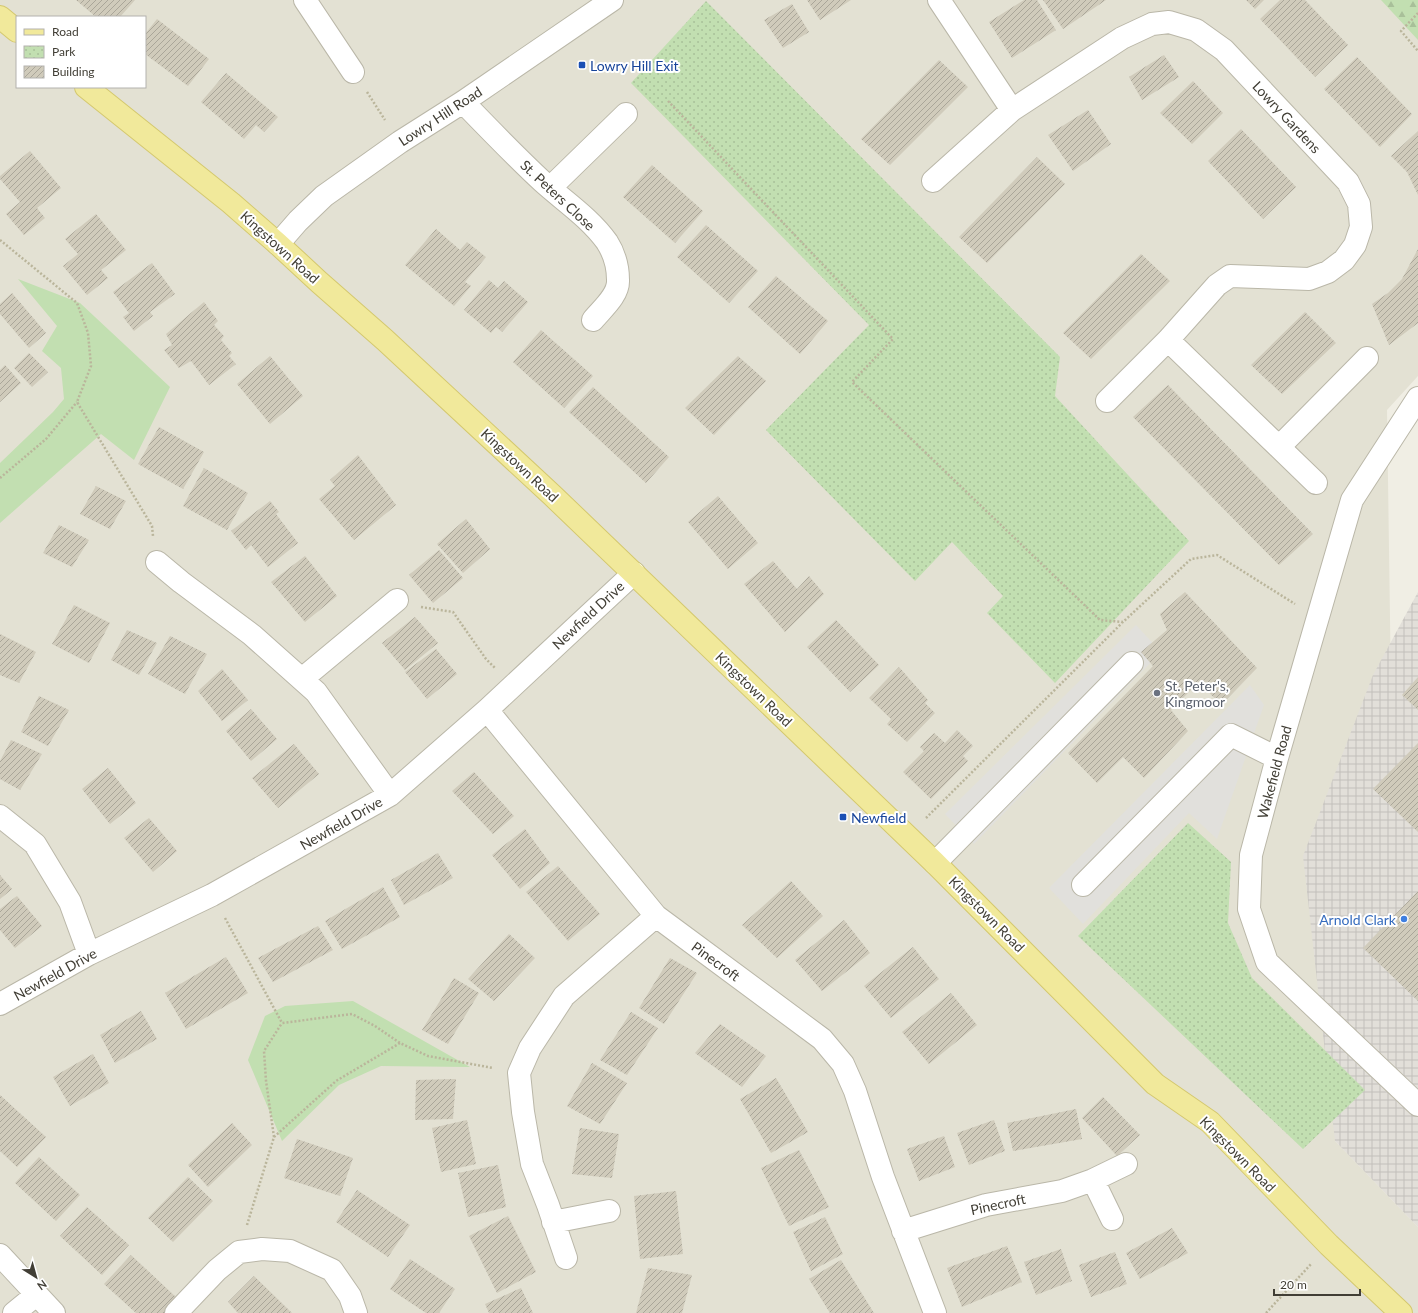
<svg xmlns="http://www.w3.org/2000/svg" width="1418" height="1313" font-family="Lato,sans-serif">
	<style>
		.residential { fill: #e3e1d3; fill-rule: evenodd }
		.industrial { fill: url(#industrial-grid) }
		.grass { fill: #c2dfb1 }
		.forest { fill: url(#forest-firs) }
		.park { fill: url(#park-dots) }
		.parking { fill: #e1e0dc }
		.building { fill: url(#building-hatch) }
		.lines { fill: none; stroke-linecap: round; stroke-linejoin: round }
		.minor-casing { stroke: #bab7a8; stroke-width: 24 }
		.major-casing { stroke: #d4c86e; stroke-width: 24 }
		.path { stroke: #bab59b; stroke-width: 2.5; stroke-dasharray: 2 2; stroke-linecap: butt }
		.minor { stroke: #fff; stroke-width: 22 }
		.major { stroke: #f1e99b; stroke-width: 22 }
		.transit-dot { fill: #1a4fb4; stroke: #fff; stroke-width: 1.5 }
		.worship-dot { fill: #6b7280; stroke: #fff; stroke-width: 1.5 }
		.shop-dot { fill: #3f7fe0; stroke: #fff; stroke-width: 1.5 }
		.labels { text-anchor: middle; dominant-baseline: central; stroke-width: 4; stroke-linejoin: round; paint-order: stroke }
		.transit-label { font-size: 14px; fill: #164399; stroke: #fff; text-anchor: start }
		.street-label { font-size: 14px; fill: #413e35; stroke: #fff }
		.worship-label { font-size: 14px; fill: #5b616d; stroke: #fff; text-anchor: start }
		.shop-label { font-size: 14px; fill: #366cbe; stroke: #fff; text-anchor: end }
	</style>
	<defs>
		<pattern id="industrial-grid" width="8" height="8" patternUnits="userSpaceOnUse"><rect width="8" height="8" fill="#e2dfd9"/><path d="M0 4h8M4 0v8" fill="none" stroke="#c3c0bb"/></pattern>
		<pattern id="forest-firs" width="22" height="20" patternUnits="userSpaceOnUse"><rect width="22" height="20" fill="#c2dfb1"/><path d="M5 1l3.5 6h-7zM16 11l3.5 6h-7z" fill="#a8c099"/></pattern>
		<pattern id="park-dots" width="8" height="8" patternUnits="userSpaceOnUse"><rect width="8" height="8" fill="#c2dfb1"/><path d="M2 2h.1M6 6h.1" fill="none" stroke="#a8c099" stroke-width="1.8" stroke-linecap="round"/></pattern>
		<pattern id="building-hatch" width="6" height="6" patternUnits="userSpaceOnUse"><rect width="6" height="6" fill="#d0cbbb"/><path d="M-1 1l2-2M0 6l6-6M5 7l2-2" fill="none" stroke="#aaa699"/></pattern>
	</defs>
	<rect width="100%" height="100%" fill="#f0eee4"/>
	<path class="residential" d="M0,0H1418V376L1387,410L1391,688L1335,1141L1418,1227V1313H0ZM17,17H145V87H17Z"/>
	<path class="industrial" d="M1418,592V1227L1335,1141L1303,856L1373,675Z"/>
	<path class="grass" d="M18,279L80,303L170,387L134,460L101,434L0,523V463L53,412L64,399L61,368L42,351L57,326Z
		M353,1001L470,1067L381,1066L339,1085L282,1141L248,1060L265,1016L285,1006Z"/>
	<path class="forest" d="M1381,0H1418V40Z"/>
	<path class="park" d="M706,1L1060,357L1055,396L1189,541L1055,683L987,613L1003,596L952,542L915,581L766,430L869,325L631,83Z
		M1188,823L1231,862L1228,923L1252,978L1365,1090L1303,1149L1078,936Z"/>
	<path class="parking" d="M1136,625L1161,652L974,844L945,814Z
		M1250,685L1264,705L1217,839L1189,813L1083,924L1049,888Z"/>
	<path class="building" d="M76,0H135L120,17H96Z
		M807,0H851L820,20Z
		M1024,0H1037L1056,30L1012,58L989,22Z
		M1043,0H1106L1063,29Z
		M1246,0H1264L1255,9Z
		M1280,0H1305L1348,45L1315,77L1260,19Z
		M792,4L809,32L783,48L764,20Z
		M157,19L209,59L188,86L145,54V34Z
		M1164,55L1179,77L1142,100L1129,77Z
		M1357,57L1412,114L1380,147L1324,89Z
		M939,60L968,87L890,165L861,139Z
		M226,73L278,117L264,132L256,125L244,139L201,102Z
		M1193,81L1223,113L1192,144L1160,113Z
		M1088,110L1111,144L1073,171L1048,135Z
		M1241,129L1296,187L1263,219L1208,161Z
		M1418,131V195L1407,172L1391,156Z
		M30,151L61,188L37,208L45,218L24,235L6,214L20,202L0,179V176Z
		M1037,157L1065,184L987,263L959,237Z
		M652,165L703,211L675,243L623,197Z
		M96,214L126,250L101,270L108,278L87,295L63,266L78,254L65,239Z
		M706,225L758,271L729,303L677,257Z
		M436,229L460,250L467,242L486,257L465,282L471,286L454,306L405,265Z
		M1418,249V323L1389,345L1372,304L1388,293L1402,279Z
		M1141,254L1170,281L1091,359L1063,333Z
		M152,263L175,294L150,312L153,316L134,331L123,317L129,313L113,292Z
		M776,276L828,321L800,354L748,307Z
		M489,280L498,288L504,281L528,302L502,332L496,327L491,333L464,310Z
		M12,293L46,333L29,348L0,314V304Z
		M204,302L218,321L214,325L224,336L221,340L232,353L229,356L236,364L209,385L191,361L179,368L164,350L172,345L166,334Z
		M1305,312L1336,343L1282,394L1251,365Z
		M541,330L593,376L564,408L513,362Z
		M29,353L48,372L32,387L14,368Z
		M270,356L303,396L270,424L237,384Z
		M738,356L766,381L714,435L685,408Z
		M5,365L21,383L0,402V370Z
		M1168,385L1313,534L1279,565L1133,417Z
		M593,387L669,457L646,483L569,412Z
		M159,427L204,452L183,489L138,464Z
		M358,455L396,505L354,540L319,499L335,486L330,480Z
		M204,468L248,493L227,530L183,506Z
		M96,486L126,501L110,529L80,514Z
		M718,496L758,543L728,569L688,522Z
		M270,501L279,512L276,514L298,543L268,567L251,545L246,550L231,531Z
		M466,519L490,549L463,573L437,544Z
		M59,525L89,540L72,567L43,553Z
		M439,550L463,578L433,603L409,575Z
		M305,556L337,596L305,622L271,582Z
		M773,561L797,589L809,576L824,594L785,632L744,584Z
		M1185,592L1257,668L1221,705L1199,682L1171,710L1188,731L1144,778L1123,757L1097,783L1068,753L1153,666L1141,652L1167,630L1160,614Z
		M74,605L110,623L89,663L52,644Z
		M415,617L438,643L405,670L382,643Z
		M836,620L879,665L850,692L807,647Z
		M127,630L157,643L139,675L111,660Z
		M0,634L36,652L19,683L0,675Z
		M170,636L207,654L185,694L148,674Z
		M436,649L457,674L427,699L405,672Z
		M899,667L928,700L925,703L935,713L907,742L887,724L891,719L869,698Z
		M222,669L248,700L222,721L198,691Z
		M1418,677V710L1402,695Z
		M39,696L69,710L48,746L21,732Z
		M251,709L277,739L251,761L226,731Z
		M957,730L973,746L963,756L968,761L931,799L903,772L924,751L920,747L934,733L945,743Z
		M11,740L42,754L20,790L0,779V761Z
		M1418,743V832L1373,789Z
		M294,744L319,774L278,808L252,778Z
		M108,768L136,803L110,824L82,789Z
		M474,772L514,816L493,834L452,791Z
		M149,818L177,851L153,872L124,838Z
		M525,829L550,863L520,889L492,855Z
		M438,853L453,878L404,905L391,880Z
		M558,866L600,914L568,941L526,892Z
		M0,875L12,889L0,899Z
		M791,881L823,916L777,958L742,925Z
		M383,887L400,917L342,949L325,921Z
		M1418,891V1001L1363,948Z
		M17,896L42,926L15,948L0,930V909Z
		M844,920L870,953L822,991L795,960Z
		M318,926L333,950L273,982L258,958Z
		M509,934L535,958L494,1001L468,979Z
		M913,947L939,979L891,1018L864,986Z
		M226,957L248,993L186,1029L165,993Z
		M670,958L697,973L664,1024L639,1008Z
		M454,978L479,993L448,1044L422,1030Z
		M951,993L977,1025L929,1064L902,1032Z
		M141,1011L157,1039L115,1063L100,1035Z
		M631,1012L658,1028L627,1075L600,1060Z
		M720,1024L766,1056L742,1087L695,1053Z
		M93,1054L109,1083L70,1106L53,1077Z
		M592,1063L627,1083L600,1124L567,1106Z
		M776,1078L808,1132L771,1153L740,1099Z
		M456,1079L453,1119L415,1120L416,1080Z
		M0,1095L46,1137L17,1167L0,1151Z
		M1103,1097L1140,1135L1117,1156L1082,1118Z
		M1076,1109L1082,1139L1013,1151L1007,1123Z
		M467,1120L476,1164L441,1172L432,1128Z
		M994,1120L1005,1151L969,1165L957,1133Z
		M232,1123L252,1145L208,1187L188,1165Z
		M580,1128L619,1134L612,1178L572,1174Z
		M944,1136L955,1167L919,1181L907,1149Z
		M297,1139L353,1158L340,1196L284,1178Z
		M799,1150L829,1207L789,1226L761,1168Z
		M39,1157L80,1195L56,1221L15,1183Z
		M498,1165L506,1207L468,1217L458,1173Z
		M188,1177L213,1201L173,1242L148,1218Z
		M357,1190L410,1225L388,1257L336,1222Z
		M676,1191L683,1254L640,1259L634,1196Z
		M87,1207L129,1245L102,1275L60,1236Z
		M508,1216L536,1272L497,1293L469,1236Z
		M825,1217L843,1254L811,1271L793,1232Z
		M1172,1228L1188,1253L1140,1279L1126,1253Z
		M1007,1246L1022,1282L962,1307L947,1268Z
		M1061,1249L1072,1281L1036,1295L1024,1262Z
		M1115,1252L1127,1284L1091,1297L1079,1265Z
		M131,1255L177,1298L164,1313H136L104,1284Z
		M410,1259L455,1289L439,1313H426L390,1289Z
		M841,1260L874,1313H830L809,1279Z
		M648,1268L692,1275L682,1313H636Z
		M254,1276L292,1313H238L228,1302Z
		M521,1288L533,1313H489L485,1304Z"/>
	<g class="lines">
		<g class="minor-casing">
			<path id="minor" d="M305,0L353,72
				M939,0L1012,110L1122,38L1152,24L1169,22L1196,30L1224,50L1348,182L1359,204L1361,227L1355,245L1344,260L1328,272L1309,279L1230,276L1217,285L1168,340L1107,401
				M463,102C489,129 515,156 543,182C564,201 590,218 607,242C614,253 618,267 618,280C619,295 602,309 593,320
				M933,181L1012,110
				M550,188L626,114
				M278,244L298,221L324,196L400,142L463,102L612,0
				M1168,340L1316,483
				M1418,398L1352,500L1277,758L1251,855L1249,909L1267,962L1418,1105
				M1279,447L1367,358
				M157,562L181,582L252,635L316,692L390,795
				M302,679L397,600
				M487,710L656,916L822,1039L843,1064L855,1091L883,1177L935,1313
				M0,816L35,844L70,902L89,954
				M935,863L1132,663
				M1083,885L1231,735L1277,758
				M0,1004L89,954L212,895L390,795L487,710L634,573
				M1093,1180L1112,1219
				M553,1222L609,1211
				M903,1231L986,1205L1062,1191L1093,1180L1126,1164
				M0,1255L54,1313
				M566,1258L548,1205L532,1164L523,1112L519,1073L530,1048L564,996L656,916
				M14,1313L36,1295
				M176,1313L217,1270L239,1252L262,1249L290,1251L332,1270L350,1296L356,1313"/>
		</g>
		<g class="major-casing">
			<path id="major" d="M0,17L17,31
				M86,87L231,203L278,244L319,282L385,340L552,495L935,863L1155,1084L1210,1122L1329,1245L1401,1313"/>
		</g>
		<path class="path" d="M1418,13L1401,31L1418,51
			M367,92L385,120
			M668,101L893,339L852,382L1100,620L1123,622L1191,559L1217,555L1295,604
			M0,240L77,303L88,333L91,366L77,402L152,526L153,536
			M0,478L46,439L77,402
			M421,607L453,612L486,659L495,668
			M926,818L1122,623
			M225,918L282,1023L352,1014L375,1026L400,1043L428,1056L493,1068
			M274,1137L266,1081L264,1051L282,1023
			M247,1225L274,1137L336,1081L400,1043
			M1266,1313L1312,1263"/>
		<use href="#minor" class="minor"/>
		<use href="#major" class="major"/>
	</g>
	<g class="transit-dot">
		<rect x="578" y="61" width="8" height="8" rx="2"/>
		<rect x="839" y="813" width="8" height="8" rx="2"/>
	</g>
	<circle class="worship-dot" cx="1157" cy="693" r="4"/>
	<circle class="shop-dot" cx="1404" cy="919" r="4"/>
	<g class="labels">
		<g class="transit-label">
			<text x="590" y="65">Lowry Hill Exit</text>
			<text x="851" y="817">Newfield</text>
		</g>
		<g class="street-label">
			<text transform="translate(440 116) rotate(-33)">Lowry Hill Road</text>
			<text transform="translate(1287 117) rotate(47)">Lowry Gardens</text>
			<text transform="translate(558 195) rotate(43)">St. Peters Close</text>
			<text transform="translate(280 247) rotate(42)">Kingstown Road</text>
			<text transform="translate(520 465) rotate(43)">Kingstown Road</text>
			<text transform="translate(588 615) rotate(-43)">Newfield Drive</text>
			<text transform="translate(754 689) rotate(44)">Kingstown Road</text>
			<text transform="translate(1274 772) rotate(-75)">Wakefield Road</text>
			<text transform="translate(341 823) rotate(-30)">Newfield Drive</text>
			<text transform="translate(987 914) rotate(45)">Kingstown Road</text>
			<text transform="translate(716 961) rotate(36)">Pinecroft</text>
			<text transform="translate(55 974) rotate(-29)">Newfield Drive</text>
			<text transform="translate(1238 1154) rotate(45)">Kingstown Road</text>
			<text transform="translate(998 1204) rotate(-12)">Pinecroft</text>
		</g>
		<g class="worship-label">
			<text x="1165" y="685">St. Peter's,<tspan x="1165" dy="16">Kingmoor</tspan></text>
		</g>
		<g class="shop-label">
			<text x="1396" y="919">Arnold Clark</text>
		</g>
	</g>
	<rect x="16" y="16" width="130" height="72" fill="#ffffff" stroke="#b3b2ae"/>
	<rect x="24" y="29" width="20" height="6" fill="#f1e99b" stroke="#b3b2ae"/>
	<text x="52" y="36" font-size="12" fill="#413e35">Road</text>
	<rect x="24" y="46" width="20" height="12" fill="url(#park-dots)" stroke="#b3b2ae"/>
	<text x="52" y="56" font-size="12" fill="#413e35">Park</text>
	<rect x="24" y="66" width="20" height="12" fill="url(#building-hatch)" stroke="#b3b2ae"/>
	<text x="52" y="76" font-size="12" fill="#413e35">Building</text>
	<g transform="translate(36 1277) rotate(143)" stroke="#ffffff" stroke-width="3" paint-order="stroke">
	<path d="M0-3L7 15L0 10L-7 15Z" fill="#413e35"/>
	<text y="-6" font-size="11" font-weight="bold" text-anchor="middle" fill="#413e35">N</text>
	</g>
	<path d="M1274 1289v6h86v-6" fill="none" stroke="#413e35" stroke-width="2"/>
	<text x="1280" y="1289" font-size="12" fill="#413e35" stroke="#ffffff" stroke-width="3" paint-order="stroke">20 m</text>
</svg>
